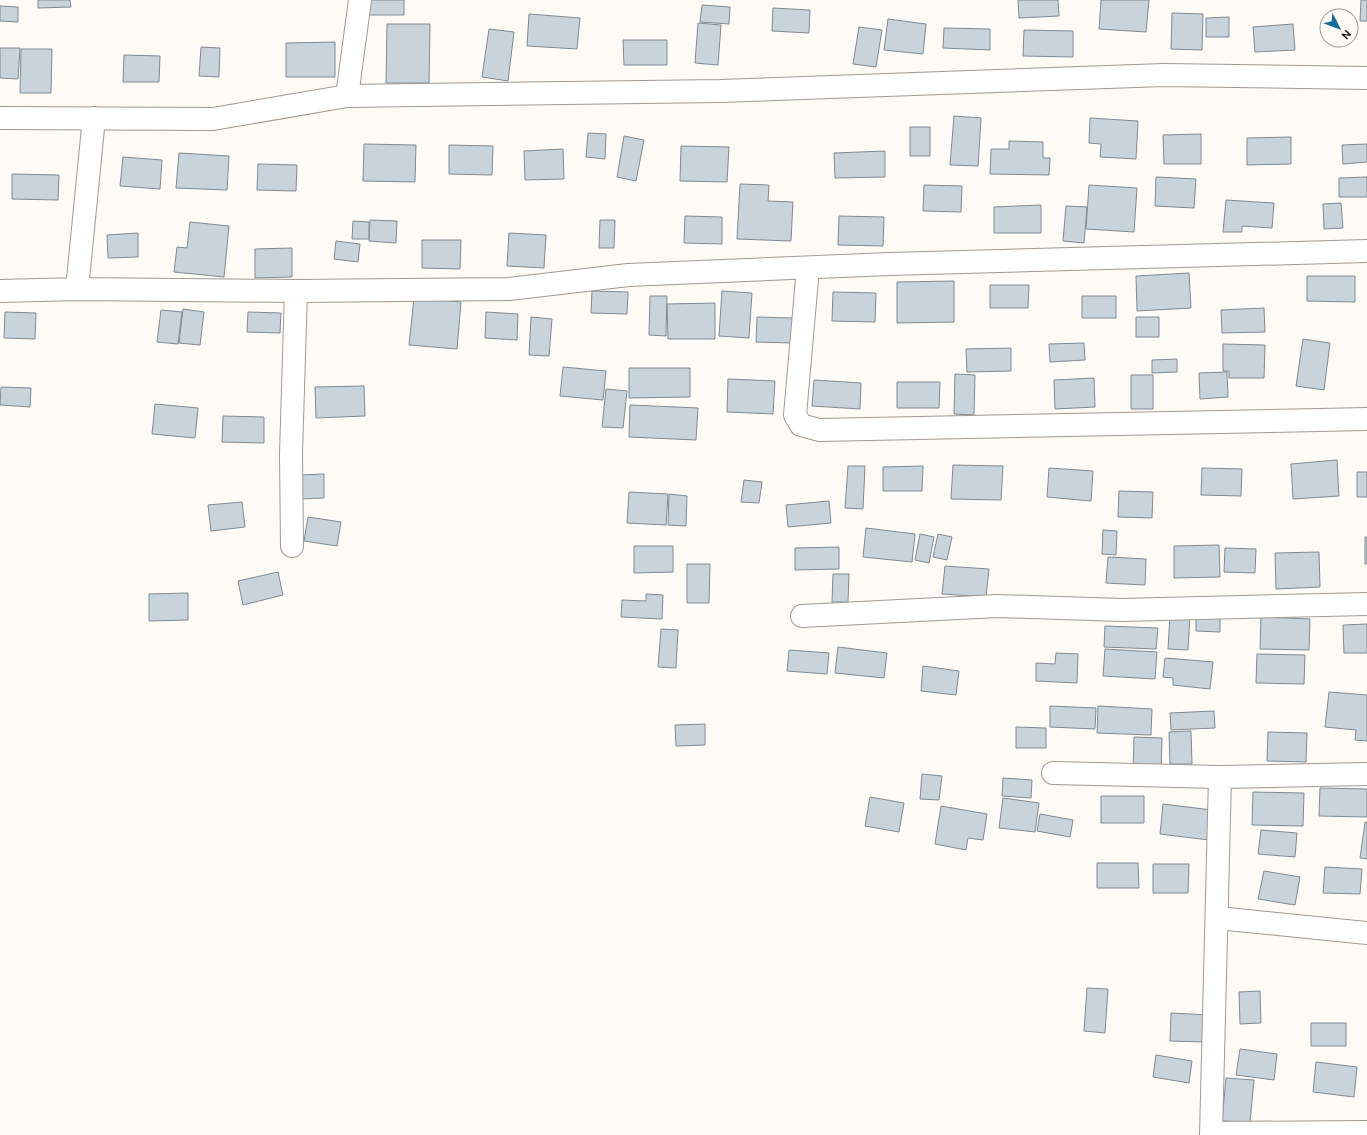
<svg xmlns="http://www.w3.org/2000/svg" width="1367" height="1135" font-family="Ubuntu,sans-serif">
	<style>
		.building { fill: #c8d3db; stroke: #808a92 }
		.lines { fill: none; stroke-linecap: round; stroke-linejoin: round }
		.minor-casing { stroke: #a29990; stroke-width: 24 }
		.minor { stroke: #fff; stroke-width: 22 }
	</style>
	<rect width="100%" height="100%" fill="#fefaf6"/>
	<path class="building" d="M38,0H70L71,7L38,8Z
		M368,0H404V15H368Z
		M1018,0H1058L1059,16L1019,18Z
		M1101,0H1149L1146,32L1099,29Z
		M1361,0H1367V21H1360Z
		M702,5L730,7L729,24L700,22Z
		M0,6L18,7V22L0,21Z
		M773,8L810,10L809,33L772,31Z
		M1172,13L1203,14L1202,50L1171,49Z
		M529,14L580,18L577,49L527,46Z
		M1229,17V37H1206V18Z
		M888,19L926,24L923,54L884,50Z
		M698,23L721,25L718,65L695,63Z
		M387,24H430L429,83H386Z
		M1293,24L1295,50L1255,52L1253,27Z
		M859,27L882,30L876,67L853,64Z
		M944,28L990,29V50L943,48Z
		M489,29L514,32L508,81L482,77Z
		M1024,30L1073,31V57L1023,56Z
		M623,40H667V65H624Z
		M335,42V77H286V43Z
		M201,47L220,48L219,77L199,76Z
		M0,48H20L18,79L0,78Z
		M21,49H52L51,93H20Z
		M124,55L160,56L159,82H123Z
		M954,116L981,118L978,166L950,165Z
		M1090,118L1138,121L1136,159L1100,157L1101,144L1089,143Z
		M910,127H930V156H910Z
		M588,133L606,134L605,159L586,157Z
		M1201,134V164H1164L1163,135Z
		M624,136L644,140L636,181L617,177Z
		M1291,137V164L1247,165V138Z
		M1009,141L1043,142V158H1050L1049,175L990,174L991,149H1009Z
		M364,144L416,145L415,182L363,181Z
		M1367,144V162L1343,164L1342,145Z
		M449,145L493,146L492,175L449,174Z
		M681,146L729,147L727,182L680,181Z
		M563,149L564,179L525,180L524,151Z
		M885,151V177L835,178L834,153Z
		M179,153L229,156L227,190L176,188Z
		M123,157L162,160L160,189L120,186Z
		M258,164L297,165L296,191L257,190Z
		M12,174L59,175L58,200L12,199Z
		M1156,177L1196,179L1194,208L1155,206Z
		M1367,177V197H1339V178Z
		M740,184L769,185L768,201L793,202L791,241L737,239Z
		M924,185L962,186L961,212L923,211Z
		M1089,185L1137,188L1134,232L1086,229Z
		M1226,200L1274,203L1272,228L1242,226V232H1223Z
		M1341,203L1343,228L1324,229L1323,204Z
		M1041,205V233H994V207Z
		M1066,206L1087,207L1084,243L1063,241Z
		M685,216L722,217V244L684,243Z
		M839,216L884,217L883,246L838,245Z
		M370,220L397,221L396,243L369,241Z
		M600,220H615L614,248H599Z
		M353,221L369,222V239H352Z
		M190,222L229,226L224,277L174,272L177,247L187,248Z
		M138,233V257L108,258L107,235Z
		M509,233L546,235L544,268L507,266Z
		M422,240H461L460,269L422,268Z
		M336,241L360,244L358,262L334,259Z
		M292,248V277L255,278V249Z
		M1189,273L1191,308L1137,311L1136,276Z
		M1307,276H1355V302L1307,301Z
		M954,281V322L897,323V282Z
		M990,285H1029L1028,308H990Z
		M592,291L628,292L627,314L591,313Z
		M722,291L752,293L749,338L719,336Z
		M833,292L876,293L875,322L832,321Z
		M650,296H667L666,336L649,335Z
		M1082,296H1116V318H1082Z
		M414,298L461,302L457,349L409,345Z
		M715,303V339H668L667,304Z
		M1264,308L1265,332L1222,333L1221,310Z
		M183,309L204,312L200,345L179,343Z
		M161,310L182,312L178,344L157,342Z
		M5,312L36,313L35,339L4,338Z
		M248,312L281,313L280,333L247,332Z
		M486,312L518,314L517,340L485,338Z
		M531,317L552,319L549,356L529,355Z
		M757,317L793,318L792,343L756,342Z
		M1136,317H1159V337H1136Z
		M1303,339L1330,343L1324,390L1296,386Z
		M1084,343L1085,360L1050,362L1049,344Z
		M1223,344L1265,345L1264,378H1229V371H1223Z
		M1011,348V371L967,372L966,349Z
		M1177,359V372L1152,373V360Z
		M563,367L606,371L603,400L560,396Z
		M629,368H690V397L629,398Z
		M1227,372L1228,397L1200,399L1199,373Z
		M955,374L975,375L974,415L954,414Z
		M1131,375H1153V409H1131Z
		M1094,378L1095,407L1055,409L1054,380Z
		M728,379L775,381L773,414L727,412Z
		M814,380L861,383L860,409L812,406Z
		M897,382H940L939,408H897Z
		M364,386L365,416L316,418L315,387Z
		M1,387L31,388L30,407L0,405Z
		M606,389L627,391L623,428L602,427Z
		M155,404L198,408L195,438L152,434Z
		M630,405L698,408L696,440L629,437Z
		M223,416L264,417V443L222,442Z
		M1337,460L1339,496L1293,499L1291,464Z
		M953,465L1003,466L1001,500L951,499Z
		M848,466H865L863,509L845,508Z
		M923,466L922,491H883V467Z
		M1049,468L1093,471L1091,501L1047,497Z
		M1202,468L1242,469L1241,496L1201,495Z
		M1357,472H1367V497H1357Z
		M324,474V498L300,499L299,475Z
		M744,480L762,482L759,503L741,502Z
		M1119,491L1153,492L1152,518L1118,517Z
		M629,492L668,494L666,525L627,523Z
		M669,494L687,496L686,526L668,525Z
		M829,501L831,523L788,527L786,505Z
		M242,502L245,527L211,531L208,505Z
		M308,517L341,522L337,546L304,541Z
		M866,528L915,534L912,562L863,557Z
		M1103,530L1117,531L1116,555L1102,554Z
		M920,534L934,537L929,563L915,560Z
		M938,534L952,537L947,560L933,557Z
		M1365,537H1367V564H1365Z
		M1219,545L1220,577L1174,578V546Z
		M634,546H673V572L634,573Z
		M839,547V569L795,570V548Z
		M1225,548L1256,549L1255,573L1224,572Z
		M1319,552L1320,587L1276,589L1275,553Z
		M1108,557L1146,559L1145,585L1106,583Z
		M687,564H710L709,603H687Z
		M945,566L989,569L986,597L942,594Z
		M278,572L283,595L243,605L238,581Z
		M833,574H849L848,602H832Z
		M188,593V620L149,621V594Z
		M646,594L663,595L662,619L621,617L622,600L646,601Z
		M1170,615L1190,616L1188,650L1168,649Z
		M1196,616L1220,617V632L1196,631Z
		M1261,617L1310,619L1309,650L1260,649Z
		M1367,624V653H1344L1343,625Z
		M1105,626L1158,628L1156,649L1104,647Z
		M661,629L678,630L676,668L658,667Z
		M838,647L887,653L884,678L835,673Z
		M1105,649L1157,652L1155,679L1103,676Z
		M789,650L829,653L827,674L787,671Z
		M1056,653L1078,654L1077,683L1036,681V663L1055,664Z
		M1257,654L1305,655L1304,684L1256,683Z
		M1165,658L1213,662L1210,689L1173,685V678L1163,677Z
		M923,666L959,671L956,695L921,691Z
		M1329,692L1367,695V741L1355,740L1356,730L1325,727Z
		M1050,706L1096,708L1095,729L1050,727Z
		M1098,706L1152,709L1151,735L1097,733Z
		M1214,711L1215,728L1171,730L1170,713Z
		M705,724V745L676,746L675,725Z
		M1016,727L1046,728V748H1016Z
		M1191,731L1192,764H1170L1169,732Z
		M1268,732L1307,733L1306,762L1267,761Z
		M1134,737L1162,738L1161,772L1133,771Z
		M922,774L942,776L939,800L920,799Z
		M1003,778L1032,780L1031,798L1002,796Z
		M1320,788L1367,789V817L1319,816Z
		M1253,792L1304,793L1303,826L1252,825Z
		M1101,796H1144V823H1101Z
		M870,797L904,803L899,832L865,826Z
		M1003,798L1039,803L1035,832L999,828Z
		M1163,804L1212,810L1209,840L1160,834Z
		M941,806L987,814L983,840L968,838L966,850L935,844Z
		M1040,814L1073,820L1070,837L1037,831Z
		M1365,822H1367V859L1360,858Z
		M1261,830L1297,833L1295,857L1258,854Z
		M1097,863H1138L1139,888H1097Z
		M1153,864H1189L1188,893H1153Z
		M1325,867L1362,869L1360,894L1323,893Z
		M1264,871L1300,877L1295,905L1258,899Z
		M1087,988L1108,989L1105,1033L1084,1031Z
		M1260,991L1261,1023L1240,1024L1239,992Z
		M1171,1013L1208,1015L1206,1042L1170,1041Z
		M1311,1023H1346V1046H1311Z
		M1240,1049L1277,1054L1274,1080L1236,1075Z
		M1156,1055L1192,1061L1189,1083L1153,1077Z
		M1316,1062L1357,1067L1354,1097L1313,1092Z
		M1226,1078L1254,1080L1250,1122L1222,1121Z"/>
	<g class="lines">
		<g class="minor-casing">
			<path id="minor" d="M347,96L360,0
				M0,118L213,119L347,96L720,91L1164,75L1367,78
				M808,268L795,415L801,425L819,430L1367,419
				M77,289L94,118
				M0,291L77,289L296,291L509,289L628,275L889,264L1367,251
				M292,546L291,453L296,291
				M802,616L997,606L1121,610L1367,604
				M1053,773L1220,777L1367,774
				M1218,918L1367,933
				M1212,1133L1367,1132
				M1211,1135L1220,777"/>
		</g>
		<use href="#minor" class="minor"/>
	</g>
	<g transform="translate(1339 28) rotate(132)"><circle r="19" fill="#fefaf6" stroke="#9f9b97"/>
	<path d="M0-3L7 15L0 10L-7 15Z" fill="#146c9c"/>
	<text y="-6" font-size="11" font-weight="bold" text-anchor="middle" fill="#100c09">N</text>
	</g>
</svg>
